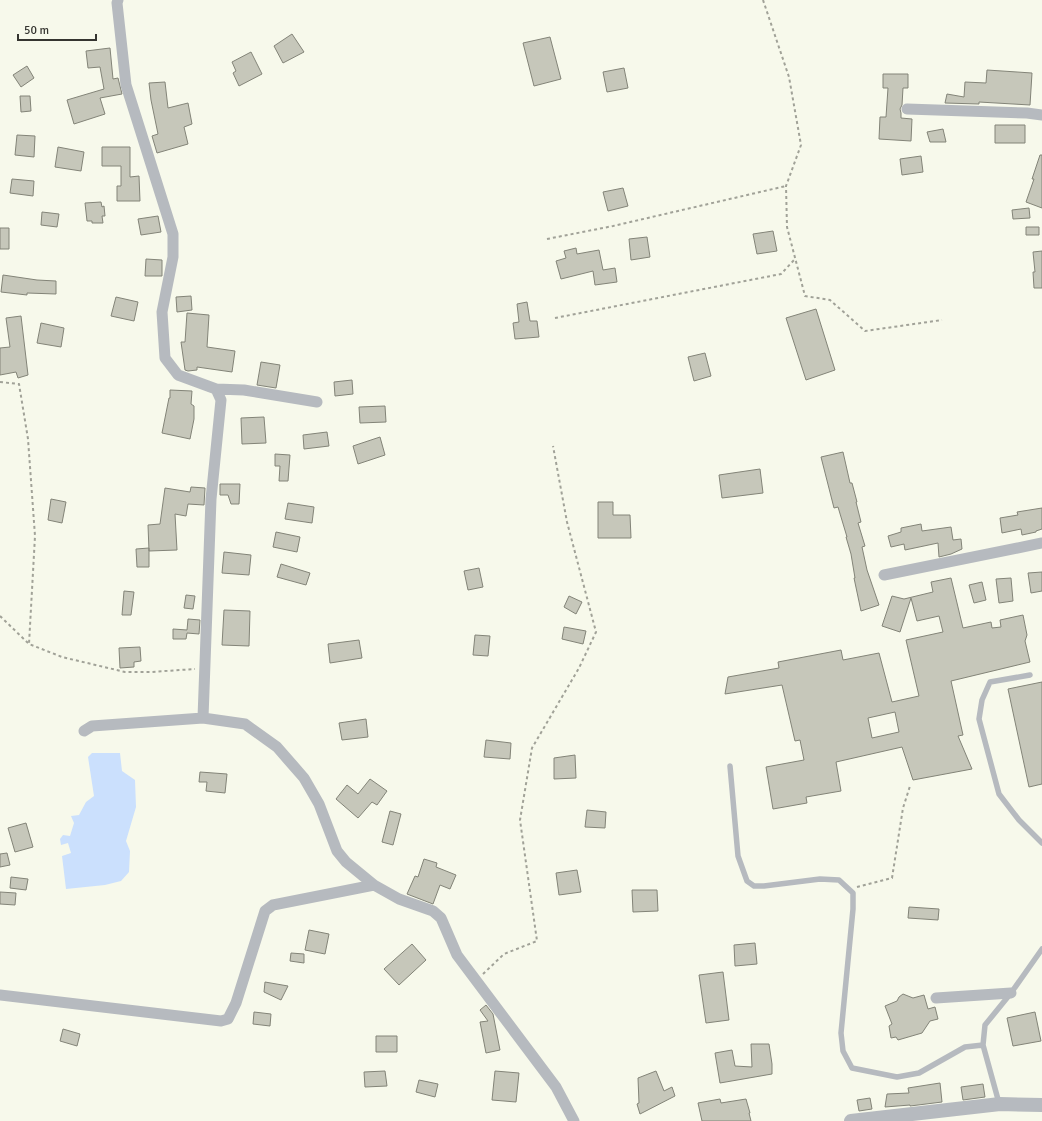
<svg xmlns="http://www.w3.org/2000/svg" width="1042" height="1121" font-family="Signika,sans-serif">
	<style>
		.water { fill: #cbe0fd }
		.building { fill: #c6c7ba; stroke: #838478; fill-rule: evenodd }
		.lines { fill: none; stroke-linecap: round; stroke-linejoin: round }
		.path { stroke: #a1a298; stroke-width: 2; stroke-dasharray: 3 3; stroke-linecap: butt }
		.service { stroke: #b6babf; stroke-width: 5.5 }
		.minor { stroke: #b6babf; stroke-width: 11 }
		.tertiary { stroke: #b6babf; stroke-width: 14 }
	</style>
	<rect width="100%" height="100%" fill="#f7f9eb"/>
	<path class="water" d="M92,753H120L122,771L135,780L136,807L126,841L130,851L129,872L121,881L105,885L66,889L62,856L71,853L68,843L61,845L60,839L63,835L70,836L74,823L71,816L79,815L86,802L94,796L88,757Z"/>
	<path class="building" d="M292,34L304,52L283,63L274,46Z
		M550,37L561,79L534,86L523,43Z
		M110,48L113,79L118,78L122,94L100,98L105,114L74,124L67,100L104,89L100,67L88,68L86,51Z
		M251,52L262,74L239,86L233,73L236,71L232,62Z
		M27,66L34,78L21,87L13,75Z
		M624,68L628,88L607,92L603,72Z
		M987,70L1032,73L1030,105L979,102V104L945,103L947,94L964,97L965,82L986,83Z
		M883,74H908V88H903L902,105L900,109L901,113V118L912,119L911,141L879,139L880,117H886L888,88H883Z
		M165,82L168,108L188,103L192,124L184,127L188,144L157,153L152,136L158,134L151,100L149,83Z
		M20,96H30L31,111L21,112Z
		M995,125H1025V143H995Z
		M943,129L946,142H930L927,132Z
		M17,135L35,136L34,157L15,155Z
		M58,147L84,152L81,171L55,167Z
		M102,147H130V177L139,176L140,201H117V186H121V166H102Z
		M1040,155H1042V208L1026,202L1034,179H1032Z
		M921,156L923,172L902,175L900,159Z
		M12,179L34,181L33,196L10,193Z
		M623,188L628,206L608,211L603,192Z
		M101,202L102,207L104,206L105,216H102L103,223H92V221H87L85,203Z
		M1029,208L1030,218L1013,219L1012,210Z
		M42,212L59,214L57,227L41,225Z
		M158,216L161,232L141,235L138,219Z
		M1026,227H1039V235H1026Z
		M0,228H9V249H0Z
		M773,231L777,251L757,254L753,234Z
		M647,237L650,257L631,260L629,239Z
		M576,248L577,254L599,250L603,270L615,268L617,282L595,285L593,271L561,279L556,261L566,258L564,251Z
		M1042,251V288H1034L1033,272H1035L1033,252Z
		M146,259L162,260V276H145Z
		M3,275L37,280L56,281V294L27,293V295L1,292Z
		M191,296L192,310L177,312L176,297Z
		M116,297L138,302L134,321L111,316Z
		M527,302L530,321H537L539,337L515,339L513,323L519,322L517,304Z
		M816,309L835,370L806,380L786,318Z
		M187,313L209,315L207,347L235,351L232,372L197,367V370L188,371L185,370L181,342H185Z
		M21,316L28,375L18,378L16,372L0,375V348L10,347L6,318Z
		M41,323L64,328L61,347L37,343Z
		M705,353L711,376L694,381L688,357Z
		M261,362L280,365L276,388L257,385Z
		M352,380L353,394L335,396L334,382Z
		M170,390L192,391L191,404L194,406V419L190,439L162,433L169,398H170Z
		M385,406L386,422L360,423L359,407Z
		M264,417L266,443L242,444L241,418Z
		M327,432L329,446L304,449L303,435Z
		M380,437L385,455L358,464L353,446Z
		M843,452L850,483H852L857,502H856L861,522L858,523L865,546L862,547L867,570L879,605L861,611L854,578H855L851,554L846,537H847L838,507L834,508L821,457Z
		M275,454L290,455L288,481H279L280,466H275Z
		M760,469L763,493L722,498L719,475Z
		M220,484H240L239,504H231L228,495H220Z
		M191,487L205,488L204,505L188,504L186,516L175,514L177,550L149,551L148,525L160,524L165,488L190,492Z
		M51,499L66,502L62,523L48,520Z
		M598,502H613V515H630L631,538H598Z
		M288,503L314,507L312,523L285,519Z
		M1042,508V529L1036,531V532L1022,535L1021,529L1002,533L1000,518L1018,515L1017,512Z
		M921,524L922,531L951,527L953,540L961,539L962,549L951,554L939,557L938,543L905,550L904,544L891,547L888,536L901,532V528Z
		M276,532L300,537L297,552L273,547Z
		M149,548V567H137L136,549Z
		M224,552L251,555L249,575L222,573Z
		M281,564L310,573L306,585L277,577Z
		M479,568L483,587L468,590L464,571Z
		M1042,572V591L1031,593L1028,573Z
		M951,578L963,628L991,622L992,628L1001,627L1000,620L1023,615L1027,635L1025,641L1030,662L951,681L963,735L958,736L972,769L913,780L902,747L836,762L841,791L806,797L807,803L773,809L766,767L804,760L800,740L795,741L782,685L725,694L728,677L779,668L778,662L841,650L843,660L879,653L892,702L919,696L906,640L943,632L939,616L917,621L911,598L900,632L882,626L892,596L904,599L933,592L931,582ZM895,712L899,732L872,738L868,718Z
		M1011,578L1013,601L999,603L996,579Z
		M982,582L986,600L974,603L969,585Z
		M124,591L134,592L131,615H122Z
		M186,595L195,596L193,609L184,608Z
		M569,596L582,602L576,614L564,607Z
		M224,610L250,611L249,646L222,645Z
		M188,619L200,620L199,634L187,633L186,639H173V629L187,630Z
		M564,627L586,631L583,644L562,639Z
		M475,635L490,636L488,656L473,655Z
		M359,640L362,658L330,663L328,644Z
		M140,647L141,661L134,662V667L120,668L119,648Z
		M1042,682V784L1029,787L1008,689Z
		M366,719L368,737L342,740L339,723Z
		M486,740L511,743L510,759L484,757Z
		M575,755L576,778L554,779V758Z
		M200,772L227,774L225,793L206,791L207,782H199Z
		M370,779L387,791L377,805L372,802L358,818L336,799L347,785L358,794Z
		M587,810L606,812L605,828L585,827Z
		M390,811L401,814L393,845L382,842Z
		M26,823L33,847L15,852L8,828Z
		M7,853L10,865L0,867V854Z
		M424,859L437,863L436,867L456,875L450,889L440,885L433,904L407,894L415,876L418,877Z
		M577,870L581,892L559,895L556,873Z
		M11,877L28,879L26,890L10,888Z
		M632,890H657L658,911L633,912Z
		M0,892L16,893L15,905L0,904Z
		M909,907L939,909L938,920L908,918Z
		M309,930L329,934L325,954L305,950Z
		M755,943L757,964L735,966L734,945Z
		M412,944L426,960L399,985L384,969Z
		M291,953L304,954V963L290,961Z
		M723,972L729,1020L706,1023L699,975Z
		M265,982L288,986L281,1000L264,992Z
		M903,994L913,998L924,995L928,1009L935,1007L938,1019L930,1021L922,1033L898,1040L896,1037L891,1038L889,1026L892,1024L885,1006L897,1001L899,997Z
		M486,1005L493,1014L500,1050L486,1053L480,1022L488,1021L480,1010Z
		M254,1012L271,1014L270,1026L253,1024Z
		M1035,1012L1041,1041L1013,1046L1007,1018Z
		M63,1029L80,1034L77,1046L60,1041Z
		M376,1036H397V1052H376Z
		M751,1044H769L772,1064V1074L720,1083L715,1053L732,1050L735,1066L752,1067Z
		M385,1071L387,1086L365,1087L364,1072Z
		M495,1071L519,1073L516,1102L492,1100Z
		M656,1071L664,1091L672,1087L675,1096L640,1114L637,1104L639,1103L638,1078Z
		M419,1080L438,1084L435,1097L416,1092Z
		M940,1083L942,1102L910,1106V1105L885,1107L887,1094L909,1093L908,1088Z
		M983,1084L985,1097L963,1100L961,1087Z
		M870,1098L872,1109L859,1111L857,1100Z
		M720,1099L721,1103L746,1099L750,1113H749L751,1121H702L698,1103Z"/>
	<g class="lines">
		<path class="path" d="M763,0L789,77L801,145L786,186L787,227L805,296L830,300L865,331L942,320
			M547,239L613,226L786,186
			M555,318L781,274L795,259
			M0,382L19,384L28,439L35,536L29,644L62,657L125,672H151L195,669
			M0,616L29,644
			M857,887L892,878L903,808L910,786
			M483,974L504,954L537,941L520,820L532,748L579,668L596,632L567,522L553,446"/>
		<path class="service" d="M1030,675L990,682L982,700L979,719L999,794L1019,820L1042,843
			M730,766L738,856L747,881L754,886H764L820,879L839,880L853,893V909L841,1033L843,1051L852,1068L897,1077L919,1073L965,1047L983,1045
			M999,1103L983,1045L985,1025L1011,993L1042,949"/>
		<path class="minor" d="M118,0L117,3L126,85L173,234V257L162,312L165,358L178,375L216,389L221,400L211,499L203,718
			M907,109L1027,113L1042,115
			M216,389L244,390L317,402
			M884,575L1042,543
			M84,731L92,726L203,718L245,724L277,747L304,778L319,804L337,851L346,862L374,885L399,899L433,911L441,918L457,955L556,1087L574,1121
			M0,995L221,1021L228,1019L236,1003L265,911L273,905L374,885
			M936,998L1011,993"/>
		<path class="tertiary" d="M851,1121L1000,1104L1042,1105"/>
	</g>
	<path d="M18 34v6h78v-6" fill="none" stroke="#353530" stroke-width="2"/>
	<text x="24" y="34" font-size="12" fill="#353530" stroke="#f7f9eb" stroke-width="3" paint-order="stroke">50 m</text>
</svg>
